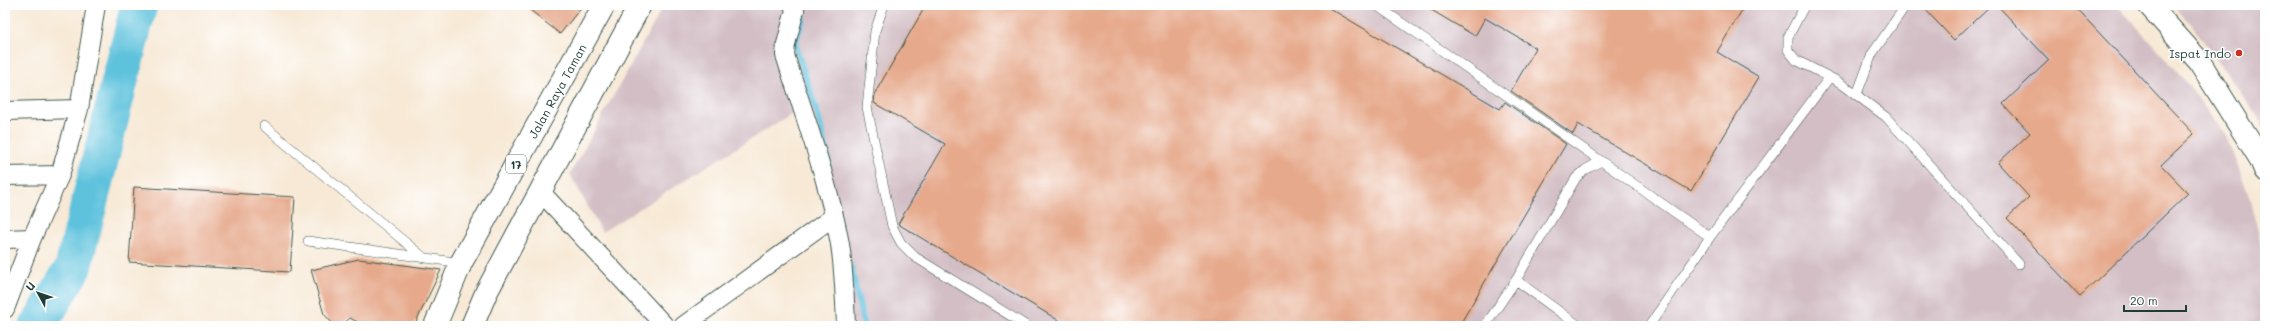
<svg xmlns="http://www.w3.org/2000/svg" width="2270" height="331" font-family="Mali,sans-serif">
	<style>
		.industrial { fill: #d2bec4 }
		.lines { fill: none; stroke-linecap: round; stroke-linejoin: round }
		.stream { stroke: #5fc2dd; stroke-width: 6 }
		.river { stroke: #5fc2dd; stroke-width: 37 }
		.building { fill: #e6a98b }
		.service-casing { stroke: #3f574c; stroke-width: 10 }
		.minor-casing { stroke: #3f574c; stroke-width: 20 }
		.tertiary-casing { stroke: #3f574c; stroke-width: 24 }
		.trunk-casing { stroke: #3f574c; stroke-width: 24 }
		.service { stroke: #fff; stroke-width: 9 }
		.minor { stroke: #fff; stroke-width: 18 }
		.tertiary { stroke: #fff; stroke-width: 22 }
		.trunk { stroke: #fff; stroke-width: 22 }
		.poi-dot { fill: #c8321e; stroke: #fff; stroke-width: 1.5 }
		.labels { text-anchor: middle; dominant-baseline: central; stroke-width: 3; stroke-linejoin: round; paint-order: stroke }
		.shield { fill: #fff; stroke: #627771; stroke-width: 1 }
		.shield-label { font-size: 11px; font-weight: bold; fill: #1f3d34 }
		.poi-label { font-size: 12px; fill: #1f3d34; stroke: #fff; text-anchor: end }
		.street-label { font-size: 12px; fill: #1f3d34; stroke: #fff }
	</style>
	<rect width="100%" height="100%" fill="#fff"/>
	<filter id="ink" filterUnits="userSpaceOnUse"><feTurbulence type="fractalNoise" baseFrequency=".025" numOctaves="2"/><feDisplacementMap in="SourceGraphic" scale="8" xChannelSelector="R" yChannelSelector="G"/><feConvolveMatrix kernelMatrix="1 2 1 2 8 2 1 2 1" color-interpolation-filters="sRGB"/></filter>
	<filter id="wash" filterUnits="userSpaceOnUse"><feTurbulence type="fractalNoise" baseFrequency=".012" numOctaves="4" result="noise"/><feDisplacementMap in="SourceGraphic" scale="16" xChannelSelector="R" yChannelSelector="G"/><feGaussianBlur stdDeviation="0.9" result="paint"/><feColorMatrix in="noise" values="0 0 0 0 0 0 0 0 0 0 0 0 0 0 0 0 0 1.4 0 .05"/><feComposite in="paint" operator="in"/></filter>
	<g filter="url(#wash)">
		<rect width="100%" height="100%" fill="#f7e9d6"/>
		<path class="industrial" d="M664,5H2117L2177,71L2225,134L2251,200L2265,263V326H848L802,107L602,232L570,174Z
			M2172,5H2265V132L2257,116L2192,25Z"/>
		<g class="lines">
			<path class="stream" d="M801,10L803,18L795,44L819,119L829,164
				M851,267L864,326"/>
			<path class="river" d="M38,326L73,268L139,5"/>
		</g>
		<g id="blocks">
			<path class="building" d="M524,5H583L560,34Z
				M926,5H1324L1500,109L1505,102L1566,144L1459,326H1068L898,224L945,144L874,103L875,93Z
				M1423,5H1745L1717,52L1759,77L1691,191L1578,124L1573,134L1511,91L1536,48L1485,18L1475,36Z
				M1921,5H1991L1954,40Z
				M1997,5H2073L2194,134L2161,165L2188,193L2080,296L2007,218L2029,197L1998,163L2030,133L2003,104L2049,60Z
				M134,187L295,197L290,272L129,262Z
				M359,259L441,270L414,326H365L350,318L341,326H335L324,314L311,270Z"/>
		</g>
	</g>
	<g filter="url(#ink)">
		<use href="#blocks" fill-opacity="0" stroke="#3f574c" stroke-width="1"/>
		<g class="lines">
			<g class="service-casing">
				<path id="service" d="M884,5L875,31L867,107L892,226L901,243L915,257L1027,326
					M1376,5L1601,161
					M1805,5L1788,37V50L1796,60L1839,82L1886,117L2019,264
					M1857,94L1872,54L1906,5
					M264,126L422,256
					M308,241L461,263
					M1516,280L1579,326
					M1485,326L1516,280L1576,178L1585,170L1601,161L1710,237
					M1649,326L1710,237L1829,78"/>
			</g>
			<g class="minor-casing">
				<path id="minor" d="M793,5L795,10L786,44L785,55C805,118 828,179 840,244C844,271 845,299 846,326
					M5,111L79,109
					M5,176L60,175
					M540,191L665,326
					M5,239L32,238
					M5,309L32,238L60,175L79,109L96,5
					M683,326L833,217"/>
			</g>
			<g class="tertiary-casing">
				<path id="tertiary" d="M2149,5L2199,61L2261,160L2265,170"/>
			</g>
			<g class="trunk-casing">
				<path id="trunk" d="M435,326L461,263L604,5
					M472,326L486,293L640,5"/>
			</g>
			<use href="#service" class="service"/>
			<use href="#minor" class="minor"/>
			<use href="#tertiary" class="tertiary"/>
			<use href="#trunk" class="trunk"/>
		</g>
	</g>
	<circle class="poi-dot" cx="2239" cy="53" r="4"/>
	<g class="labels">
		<rect class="shield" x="506" y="155" width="20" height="18" rx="3"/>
		<g class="shield-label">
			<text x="516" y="164">17</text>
		</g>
		<g class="poi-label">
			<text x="2231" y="53">Ispat Indo</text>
		</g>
		<g class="street-label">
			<text transform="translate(557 91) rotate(-61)">Jalan Raya Taman</text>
		</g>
	</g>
	<rect width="2270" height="331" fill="none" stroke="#fff" stroke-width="20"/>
	<g transform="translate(38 293) rotate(310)" stroke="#ffffff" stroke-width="3" paint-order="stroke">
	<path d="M0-3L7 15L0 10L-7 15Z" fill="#1f3d34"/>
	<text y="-6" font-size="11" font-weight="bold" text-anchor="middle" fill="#1f3d34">U</text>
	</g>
	<path d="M2124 305v6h62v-6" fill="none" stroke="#1f3d34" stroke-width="2"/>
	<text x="2130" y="305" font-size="12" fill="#1f3d34" stroke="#ffffff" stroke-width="3" paint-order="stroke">20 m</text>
</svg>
